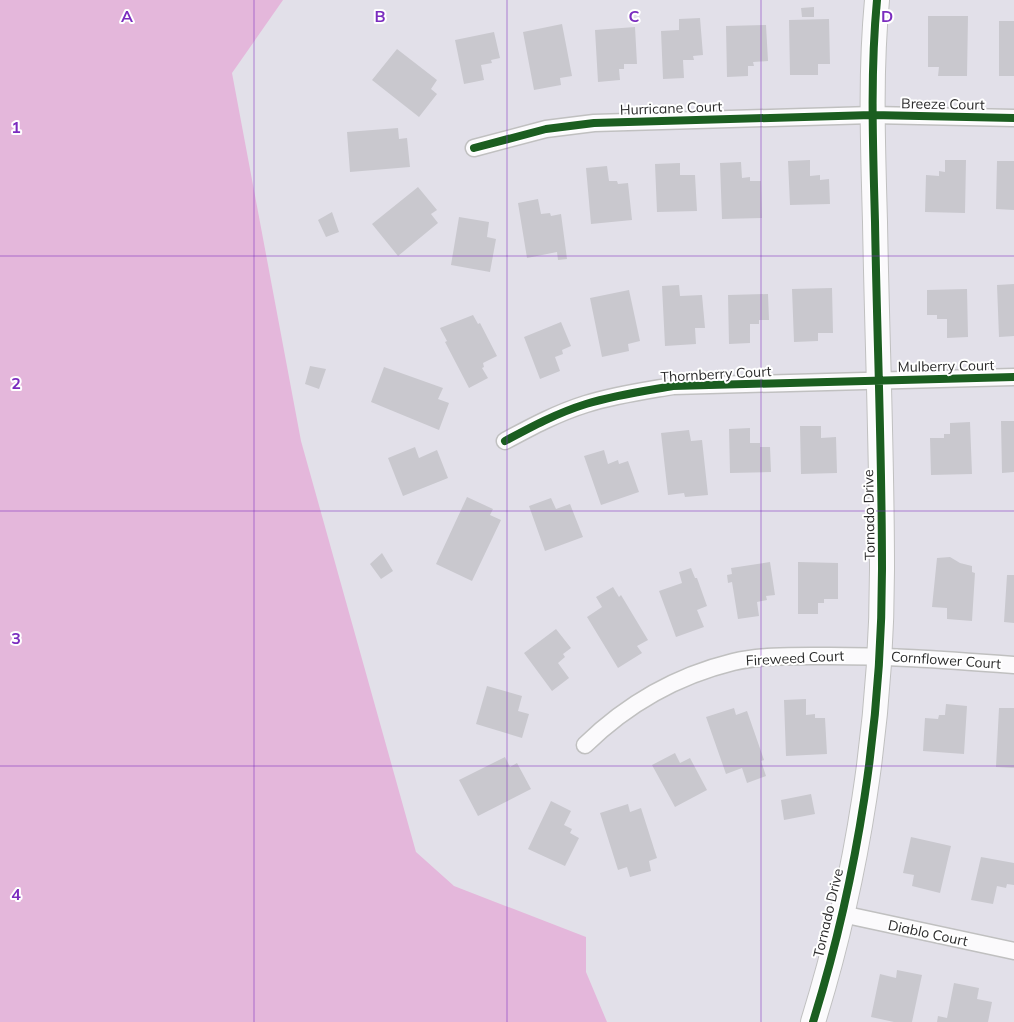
<svg xmlns="http://www.w3.org/2000/svg" width="1014" height="1022" font-family="Mulish,sans-serif">
	<style>
		.green { fill: #e4b7db }
		.building { fill: #c9c8ce }
		.lines { fill: none; stroke-linecap: round; stroke-linejoin: round }
		.street-casing { stroke: #c0c0c0; stroke-width: 19 }
		.secondary-casing { stroke: #c0c0c0; stroke-width: 26 }
		.street { stroke: #fbfafc; stroke-width: 16 }
		.secondary { stroke: #fbfafc; stroke-width: 24 }
		.cycleway-casing { stroke: #fff; stroke-width: 11 }
		.cycleway { stroke: #1b5e20; stroke-width: 8 }
		.grid { fill: none; stroke: #7b2cbf; stroke-width: 1; stroke-opacity: 0.55 }
		.labels { text-anchor: middle; dominant-baseline: central; stroke-width: 4; stroke-linejoin: round; paint-order: stroke }
		.street-label { font-size: 14px; fill: #2b2b2b; stroke: #fff }
		.grid-label { font-size: 16px; text-anchor: middle; font-weight: bold; fill: #7b2cbf; stroke: #fff; stroke-width: 4; stroke-linejoin: round; paint-order: stroke }
	</style>
	<rect width="100%" height="100%" fill="#e2e0e9"/>
	<path class="green" d="M0,0H283L232,73L301,441L416,852L454,886L586,937V972L607,1022H0Z"/>
	<path class="building" d="M814,7V17H802L801,8Z
		M928,16H968L967,76H938L939,67H928Z
		M700,18L703,55L693,56L694,60H683L684,78L663,79L661,31L679,30V19Z
		M829,19L830,64H818V75H790L789,20Z
		M999,21H1014V76H999Z
		M562,24L572,76L560,78L561,85L534,90L523,32Z
		M766,25L768,61L753,62L754,66H748V76L727,77L726,26Z
		M635,27L637,64H624V69H619L620,80L598,82L595,30Z
		M494,32L500,58L491,60L492,63L481,65L484,80L464,84L455,40Z
		M397,49L437,80L431,89L437,94L419,117L372,80Z
		M398,128L399,139L407,138L410,167L350,172L347,132Z
		M810,160V176L820,175V180L829,179L830,204L790,205L788,161Z
		M945,160H966L965,213L925,212L926,175L939,176V171L945,172Z
		M997,161H1014V210L996,209Z
		M741,162L742,178L750,177V181H761L762,218L722,219L720,163Z
		M680,163V175H695L697,211L657,212L655,164Z
		M607,166L609,181H617L618,184L628,183L632,220L591,224L586,168Z
		M418,187L437,210L431,214L438,223L398,256L372,224Z
		M538,199L541,214L550,213L551,216L561,214L567,259L558,260L557,252L527,258L518,203Z
		M332,212L339,232L326,237L318,220Z
		M459,217L489,222L487,237L496,239L490,272L451,265Z
		M1014,284V336L999,337L997,285Z
		M679,285L680,296L702,295L705,328H695L696,344L665,346L662,286Z
		M832,288L833,333H818V341L794,342L792,289Z
		M967,289L968,337L947,338V319H937V315H927V290Z
		M629,290L640,341L628,344L629,351L602,357L590,298Z
		M768,294L769,320H759V324H750V343L729,344L728,295Z
		M473,315L478,324L480,323L497,356L483,363L484,367L482,368L488,378L469,388L445,342L447,341L440,328Z
		M561,322L571,346L562,350L563,354L555,357L560,371L540,379L524,337Z
		M310,366L326,369L319,389L305,384Z
		M384,367L443,388L438,399L449,403L439,430L371,402Z
		M1001,421H1014V472L1002,473Z
		M970,422L972,474L931,475L930,438H944V434H950V423Z
		M800,426H821V438L836,437L837,473L801,474Z
		M750,428V443H760V447H770L771,472L730,473L729,429Z
		M689,430L691,441L702,440L708,495L685,497L684,493L668,495L661,433Z
		M415,447L419,458L437,450L448,478L403,496L388,458Z
		M604,450L608,464L618,460L619,464L628,461L639,492L601,505L584,456Z
		M467,497L493,509L490,515L501,520L472,581L436,564Z
		M551,498L556,509L570,504L583,537L545,551L529,506Z
		M382,553L393,571L381,579L370,564Z
		M950,557L960,563L972,566V572L975,573L972,621L947,619V608L932,607L937,558Z
		M770,562L775,595L766,596L767,600L757,602L759,616L738,619L732,582L728,583L727,575L732,574L731,568Z
		M798,562L838,563V599H824V603H818V614H798Z
		M691,568L695,578H697L707,606L697,610L704,627L676,637L659,591L682,583L679,572Z
		M1007,575H1014V623L1004,622Z
		M613,587L619,597L621,595L648,640L637,646L642,653L618,668L587,617L602,607L596,597Z
		M556,629L571,648L563,654L565,657L558,663L569,678L552,691L524,653Z
		M487,686L522,696L518,711L529,714L522,738L476,724Z
		M806,699V715L815,714V718H825L827,754L786,756L784,700Z
		M946,704L967,706L964,754L923,751L925,718L938,719L939,715H945Z
		M734,708L736,715L747,711L764,760L761,761L766,776L747,783L742,768L726,774L706,717Z
		M999,708H1014V768L996,767Z
		M675,753L680,763L690,758L707,790L675,807L652,765Z
		M505,757L510,767L517,763L531,789L478,816L459,780Z
		M811,794L815,814L784,820L781,800Z
		M551,801L571,811L564,825L572,829L570,833L579,838L565,866L528,849Z
		M628,804L630,812L641,808L657,858L649,861L651,871L630,877L627,867L618,870L600,813Z
		M911,837L951,846L940,893L912,886L914,875L903,873Z
		M981,857L1014,863V885L1007,884L1006,888L997,886L993,904L971,900Z
		M897,970L922,975L912,1022H894L871,1017L880,974L896,978Z
		M954,983L979,988L977,999L992,1002L988,1022H937L938,1016L947,1018Z"/>
	<g class="lines">
		<g class="street-casing">
			<path id="street" d="M474,148L546,129L594,123L872,115L1014,118
				M505,441C531,427 557,413 586,404C615,395 644,391 673,386L1014,377
				M585,745C627,704 676,676 733,662C759,656 786,656 812,656C880,655 947,660 1014,665
				M842,914L1014,951"/>
		</g>
		<g class="secondary-casing">
			<path id="secondary" d="M813,1022C858,877 882,721 882,569C882,453 877,338 875,222C873,148 870,74 877,0"/>
		</g>
		<use href="#street" class="street"/>
		<use href="#secondary" class="secondary"/>
		<g class="cycleway-casing">
			<path id="cycleway" d="M474,148L546,129L594,123L872,115L1014,118
				M505,441C531,427 557,413 586,404C615,395 644,391 673,386L1014,377
				M813,1022C858,877 882,721 882,569C882,453 877,338 875,222C873,148 870,74 877,0"/>
		</g>
		<use href="#cycleway" class="cycleway"/>
	</g>
	<path class="grid" d="M254,0V1022M507,0V1022M761,0V1022M0,256H1014M0,511H1014M0,766H1014"/>
	<g class="labels">
		<g class="street-label">
			<text transform="translate(943 104) rotate(1)">Breeze Court</text>
			<text transform="translate(671 108) rotate(-2)">Hurricane Court</text>
			<text transform="translate(946 366) rotate(-1)">Mulberry Court</text>
			<text transform="translate(716 374) rotate(-3)">Thornberry Court</text>
			<text transform="translate(869 515) rotate(-91)">Tornado Drive</text>
			<text transform="translate(795 658) rotate(-3)">Fireweed Court</text>
			<text transform="translate(946 660) rotate(4)">Cornflower Court</text>
			<text transform="translate(828 913) rotate(-77)">Tornado Drive</text>
			<text transform="translate(928 933) rotate(12)">Diablo Court</text>
		</g>
	</g>
	<g class="grid-label">
		<text x="127" y="22">A</text>
		<text x="380" y="22">B</text>
		<text x="634" y="22">C</text>
		<text x="887" y="22">D</text>
		<text x="16" y="133">1</text>
		<text x="16" y="389">2</text>
		<text x="16" y="644">3</text>
		<text x="16" y="900">4</text>
	</g>
</svg>
